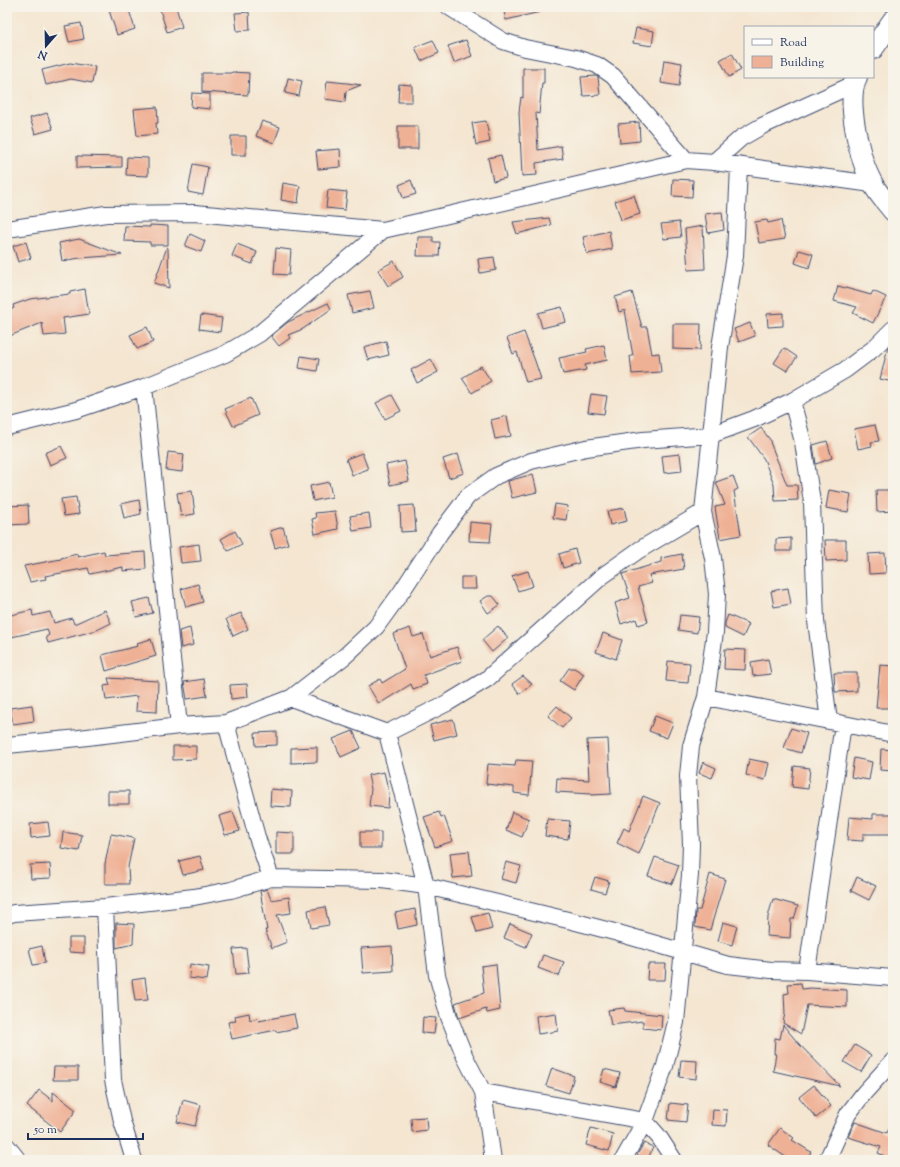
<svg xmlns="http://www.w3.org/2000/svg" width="900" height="1167" font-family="'Sorts Mill Goudy',serif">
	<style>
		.building { fill: #efb195 }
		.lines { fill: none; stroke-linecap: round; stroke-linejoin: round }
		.minor-casing { stroke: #3c4a6f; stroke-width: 18 }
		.tertiary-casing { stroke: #3c4a6f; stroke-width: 22 }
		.minor { stroke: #fff; stroke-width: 16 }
		.tertiary { stroke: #fff; stroke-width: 20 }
	</style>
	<rect width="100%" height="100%" fill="#f7f3e8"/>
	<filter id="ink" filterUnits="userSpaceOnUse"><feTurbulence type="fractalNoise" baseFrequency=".025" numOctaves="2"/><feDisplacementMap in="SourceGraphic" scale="8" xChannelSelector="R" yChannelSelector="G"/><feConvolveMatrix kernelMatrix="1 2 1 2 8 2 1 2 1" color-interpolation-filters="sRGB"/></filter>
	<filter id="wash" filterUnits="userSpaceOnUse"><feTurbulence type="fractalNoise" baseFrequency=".012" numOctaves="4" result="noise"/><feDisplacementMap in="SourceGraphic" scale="16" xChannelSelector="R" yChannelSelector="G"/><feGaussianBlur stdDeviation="0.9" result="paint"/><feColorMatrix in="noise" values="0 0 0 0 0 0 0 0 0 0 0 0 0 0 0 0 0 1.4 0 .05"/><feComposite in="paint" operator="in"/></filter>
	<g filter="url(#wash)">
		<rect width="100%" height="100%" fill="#f4e6d1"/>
		<g id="blocks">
			<path class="building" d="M108,7H128L135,29L117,35Z
				M159,7H176L182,27L167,32Z
				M503,7H539L540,12L506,20Z
				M249,12L250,30L237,31L235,13Z
				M81,23L84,39L69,42L65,26Z
				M636,28L654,31L652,46L633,43Z
				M433,40L439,53L421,61L415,47Z
				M466,40L472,56L454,63L448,46Z
				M732,53L741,70L729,77L720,60Z
				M664,60L682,63L679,86L661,83Z
				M70,63L95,67L92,83L71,79L46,85L42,70Z
				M523,68H544V83H542L539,114L536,113L538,150L561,146L563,159L536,163L537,175L522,176L519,112L521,97L523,98Z
				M232,72L249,73L248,95L202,92V73H231Z
				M596,76L598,77L600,95L583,96L581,77Z
				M288,78L302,81L299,96L285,93Z
				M327,81L347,83L361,85L346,91L345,102L325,99Z
				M399,84L412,85V102H398Z
				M192,93L210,94V109L191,107Z
				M157,107L158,123H156L157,134L137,136L134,109Z
				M47,113L53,129L35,134L30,118Z
				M262,121L280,127L274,143L256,136Z
				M486,121L490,142L476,145L472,123Z
				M639,122L640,141L620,143L618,124Z
				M398,126H418V149H398Z
				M231,136H246V155H231Z
				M340,149L341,167L318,169L316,151Z
				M501,155L506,178L493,181L488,158Z
				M77,156L122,157V167L77,168Z
				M127,157L148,158V176L126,175Z
				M193,164L208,167L203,195L188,192Z
				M673,179L693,180L692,197L672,196Z
				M411,180L416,194L403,198L399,185Z
				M283,183L300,186L298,203L281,200Z
				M328,190L347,192L345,210L326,208Z
				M634,195L640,214L621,220L615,201Z
				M722,212L724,230L708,233L705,214Z
				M549,218L551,225L517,234L513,222Z
				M767,220L768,223L781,220L785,239L759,243L755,222Z
				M679,222L681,237L664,239L661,224Z
				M150,225L168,226V245H150V242L124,241L125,226L150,227Z
				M703,226L705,269L688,270L685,229Z
				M609,231L612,249L587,254L583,237Z
				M190,234L205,241L201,252L185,246Z
				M418,237H433V242H440L439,256H417Z
				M79,239L122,255L80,258L62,261L59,243Z
				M26,242L31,258L18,262L13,246Z
				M237,244L257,252L252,264L232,256Z
				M167,247L168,248L169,288L154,283Z
				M276,248L291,250L289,275L274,274Z
				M799,250L813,254L809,268L795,263Z
				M494,257L496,270L480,273L478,259Z
				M394,261L403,277L388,286L378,270Z
				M838,286L871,295L873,291L886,297L873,323L853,313L857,307L834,301Z
				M85,289L89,314L63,318L65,334L44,336L42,323L7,337V311L14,308L13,305L30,299L70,294V292Z
				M370,291L374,308L352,313L348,295Z
				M632,292L642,327H647L652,354L659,353L661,372L632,374L630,356H633L625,310L619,312L615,297Z
				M328,303L331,309L303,329L288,335L290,338L279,346L271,336L288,322Z
				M562,307L566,322L542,328L538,313Z
				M783,313V326L768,327L767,314Z
				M201,315L222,318L220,332L199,329Z
				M750,323L755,336L739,342L734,329Z
				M673,324H701L700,350L673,349Z
				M147,327L153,342L137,349L130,335Z
				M524,332L535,361L541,379L526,382L517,352L513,354L507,338Z
				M386,341L389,355L368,360L364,347Z
				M604,345L607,360L585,365L586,370L563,374L559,358L587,352L586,349Z
				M890,346H893V382L880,379L888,347Z
				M784,348L797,357L787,371L774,363Z
				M301,356L319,359L317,371L299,368Z
				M431,359L438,372L417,383L411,370Z
				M481,366L491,381L472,393L462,378Z
				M591,394L607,396L604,414L588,412Z
				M392,395L401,411L385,419L376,403Z
				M251,398L258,415L233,426L225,409Z
				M507,416L511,436L495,439L491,420Z
				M875,425L879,441L871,442L872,446L858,449L854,429Z
				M761,428L771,441L770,442L787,485H797L798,500L775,501L774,485L764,459L748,437Z
				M827,441L832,458L816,464L813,445Z
				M61,446L67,458L50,465L45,453Z
				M168,452L184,454L182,472L166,470Z
				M362,453L368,469L352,475L346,459Z
				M458,454L464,473L449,478L443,459Z
				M680,454L682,471L664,473L662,456Z
				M405,461L409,481L390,485L386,465Z
				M533,474L537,492L512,498L508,481Z
				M733,476L738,489L734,491L741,535L720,539L715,507L725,505L716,482Z
				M329,482L332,497L313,501L310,486Z
				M829,490L851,494L848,512L826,508Z
				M876,490H893V511L877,512Z
				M192,491L195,514L181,516L177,493Z
				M76,497L79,514L64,516L61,499Z
				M139,500L141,514L124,518L121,504Z
				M555,504L568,506L566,520L553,518Z
				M28,505L29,524L7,525V506Z
				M414,505L416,531L401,532L400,506Z
				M624,508L627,521L610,525L607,511Z
				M335,511L338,529L315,534L312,519L316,518L315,513Z
				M369,513L371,528L353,531L350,516Z
				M470,522L492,524L490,542L469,541Z
				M283,527L288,544L275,548L270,531Z
				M235,531L242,544L228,551L221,539Z
				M791,538V551H776V539Z
				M825,540H846V560L826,561Z
				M199,544L201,561L181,563L179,547Z
				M575,549L579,563L563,568L559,554Z
				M104,551L105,555L145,552L146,569L123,571V567L90,574L88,568L45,576L46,579L30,582L24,566L61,559V558L77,554L78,557Z
				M885,553L886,573L869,574L868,554Z
				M682,554L684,569L649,575L652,583L638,587L648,622L638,625L636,619L621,624L615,603L630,598L622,574L661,562V558Z
				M528,571L533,586L518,591L512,576Z
				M461,577H475L476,589H461Z
				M198,584L203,602L186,607L181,589Z
				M788,588L791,604L774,607L771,591Z
				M488,596H493L500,605L488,613L480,601Z
				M149,598L153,613L136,617L132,602Z
				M32,610L33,616L50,612L54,623L72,618L74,624L105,610L111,623L97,630L48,643L46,637L49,635L47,629L7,638V616Z
				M241,613L248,629L233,636L226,619Z
				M680,615L699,617L697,633L678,630Z
				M728,615L749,624L743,637L725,628V623Z
				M498,626L508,638L492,652L482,640Z
				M190,628L193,645L181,648L179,631Z
				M410,628L413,637L423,634L430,656L457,647L462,661L424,675L427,684L413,689L411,684L379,704L368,686L380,679L382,683L405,669L393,634Z
				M603,633L622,640L616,659L596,652Z
				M151,639L156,656L106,671L102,655L138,646L137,643Z
				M725,649L746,650L745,670L724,669Z
				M768,659L771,674L753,676L751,662Z
				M668,661L690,663L688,683L666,681Z
				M880,665L893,666L892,708H876Z
				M569,668H574L584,674L574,690L560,681Z
				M834,673H857V691L835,692Z
				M523,676L532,684L520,694L512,684Z
				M108,678L158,681L157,712L136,711L137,696L106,700L104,686L110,685Z
				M204,679L207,696L187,699L184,682Z
				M247,684L248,697L231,699L230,685Z
				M32,705L34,721L13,724L10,708Z
				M557,706L571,718L562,728L548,716Z
				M655,716L673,723L667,738L649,731Z
				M453,719L457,734L434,740L430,725Z
				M791,728L807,733L801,753L784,748Z
				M353,731L361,748L341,757L333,739Z
				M277,732V745L256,746L255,733Z
				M608,739L611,794L591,795V794L556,792L557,778L589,780L587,740Z
				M173,746H196V759L173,760Z
				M317,747V762L291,763V748Z
				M881,749L893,750V771L880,770Z
				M854,758L872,762L869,780L851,777Z
				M749,759L769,763L765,780L746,775Z
				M516,760L532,761L529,795L514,793V787L486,784L488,764L515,766Z
				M703,762L716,768L712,778L699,773Z
				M794,766L810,768L808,789L792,787Z
				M384,772L389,793L388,808L369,806L371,789L368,775Z
				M271,789L292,791L291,807L270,806Z
				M108,791H129V804H108Z
				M643,796L660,803L639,854L617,843L624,828L629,831Z
				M233,812L240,831L225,835L219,816Z
				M439,812L441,817L444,816L453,841L435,847L424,817Z
				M512,812L529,819L522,837L506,830Z
				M873,814H892L893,834H863V841L847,840L849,817L873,819Z
				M547,819L570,821L568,839L545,836Z
				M48,822L50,836L31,838L30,824Z
				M63,832L82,835L79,851L61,848Z
				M276,832L294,833V854H276Z
				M360,832H381V848H360Z
				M111,834L134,838L128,867L129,884H105V864Z
				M469,851L472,876L453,878L450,853Z
				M200,856L204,870L183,875L179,861Z
				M655,857L679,865L672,884L648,876Z
				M506,862L521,866L516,883L501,879Z
				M50,864L51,878L31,879L30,865Z
				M710,874L725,879L710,930L695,927L696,910H700Z
				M595,877L609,881L605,893L591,889Z
				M857,877L876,886L869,900L851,891Z
				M267,889L271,900L289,897L291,913L277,915L287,942L272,948L265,930H267L260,891Z
				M773,899L798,906L794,919H791L790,938L767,936L768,917Z
				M325,907L329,925L311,928L308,910Z
				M415,909L417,925L398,929L395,913Z
				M488,913L492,929L477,933L472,917Z
				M723,922L737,926L732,945L718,941Z
				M116,923L134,924L133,944L116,948Z
				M510,924L532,933L526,947L504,938Z
				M69,938H84V953L69,952Z
				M42,946L45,963L33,965L29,949Z
				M392,946L393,971L363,973L361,948Z
				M246,948L249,973L236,974L233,949Z
				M543,955L564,962L559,976L538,968Z
				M190,964L209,967L207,980L189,978Z
				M496,964L500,1010L487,1013L486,1009L459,1018L455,1003L484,993L481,966Z
				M648,964H666L665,980H647Z
				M145,978L148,1000L135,1001L132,980Z
				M801,983L802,989L810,988L847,990V1007L807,1005L801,1034L783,1023L785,1013L784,994L789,993L788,984Z
				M624,1008L625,1011L662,1015L661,1030L643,1028V1021L611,1025L608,1010Z
				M249,1013L250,1020L258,1018L259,1021L294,1014L297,1028L276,1032V1030L232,1039L228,1022L236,1021L235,1016Z
				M556,1013L558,1031L538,1034L536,1016Z
				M423,1017L436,1018L434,1034L422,1033Z
				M783,1025L799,1044L840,1086L773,1071L776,1054H774L775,1038L780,1039Z
				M855,1045L871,1055L861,1072L844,1062Z
				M681,1060L697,1061L696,1079L679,1077Z
				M54,1067H78V1080H53Z
				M552,1068L574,1076L569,1093L546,1086Z
				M604,1069L620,1073L616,1087L600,1082Z
				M814,1085L831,1106L816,1118L799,1097Z
				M39,1090L53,1101V1092L76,1110L60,1132L27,1106Z
				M183,1100L201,1105L195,1126L177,1122Z
				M670,1103L688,1105L686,1122L668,1120Z
				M713,1109L727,1110L726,1126L712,1125Z
				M426,1117L427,1130L412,1132L411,1118Z
				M893,1120V1160L878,1153L881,1147L848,1137L855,1122L887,1133Z
				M591,1128L613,1134L609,1151L586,1145Z
				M780,1128L794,1138L792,1140L811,1152L806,1160H790L768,1145Z
				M644,1143L653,1147L648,1159L637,1155Z"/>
		</g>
	</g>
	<g filter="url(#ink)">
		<use href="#blocks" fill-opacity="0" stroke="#3c4a6f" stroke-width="1"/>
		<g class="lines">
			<g class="minor-casing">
				<path id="minor" d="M449,7L503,41L525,48L576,58L597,65L613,76L686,160
					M714,162L741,138L762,126L854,84
					M7,229L106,214L195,213L383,230
					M144,387L179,726
					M792,401L803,442L812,502L816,621L829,721L893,734
					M7,427L76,410L144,387L225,354L259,334L383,230L686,160L714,162L872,184
					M706,697L829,721
					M291,698L387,733L449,702L487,679L601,577L639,550L703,512
					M226,723L257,837L271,878
					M387,733L426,886L437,975L449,1017L465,1057L483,1092L645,1121L659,1137L674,1160
					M7,745L79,738L179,726L226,723L291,698L345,656L376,627L402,591L440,533L468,496L496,476L531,461L586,448L643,440L711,435L754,419L792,401L845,370L873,349L893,329
					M105,907L113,1080L122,1121L134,1160
					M7,915L14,913L105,907L194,897L231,890L271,878L382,880L426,886L572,921L618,933L728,965L771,970L807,971L893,978
					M807,971L843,724
					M483,1092L493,1160
					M7,1146L18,1160
					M623,1160L645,1121L665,1066L676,1022L690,875L691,844L688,776L691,746L706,697L715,632L717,594L713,558L703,512L720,347L735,256L739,166
					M827,1160L848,1114L864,1093L893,1061"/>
			</g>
			<g class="tertiary-casing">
				<path id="tertiary" d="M873,49L893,20
					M857,77C845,100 860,162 873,184C878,194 886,202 893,211"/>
			</g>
			<use href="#minor" class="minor"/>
			<use href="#tertiary" class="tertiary"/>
		</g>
	</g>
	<rect width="900" height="1167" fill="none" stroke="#f7f3e8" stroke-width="24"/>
	<rect x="744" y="26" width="130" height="52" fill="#f7f3e8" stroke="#9fa5b1"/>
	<rect x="752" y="39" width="20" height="6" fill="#ffffff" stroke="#9fa5b1"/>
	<text x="780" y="46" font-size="12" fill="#1b2f5e">Road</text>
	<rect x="752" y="56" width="20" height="12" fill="#efb195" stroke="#9fa5b1"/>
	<text x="780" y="66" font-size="12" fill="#1b2f5e">Building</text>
	<g transform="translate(46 46) rotate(200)" stroke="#f7f3e8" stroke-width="3" paint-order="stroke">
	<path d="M0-3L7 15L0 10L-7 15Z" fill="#1b2f5e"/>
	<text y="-6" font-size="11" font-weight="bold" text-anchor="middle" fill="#1b2f5e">N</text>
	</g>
	<path d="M28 1133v6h115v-6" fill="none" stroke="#1b2f5e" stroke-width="2"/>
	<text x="34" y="1133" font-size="12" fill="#1b2f5e" stroke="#f7f3e8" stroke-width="3" paint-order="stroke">50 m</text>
</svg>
